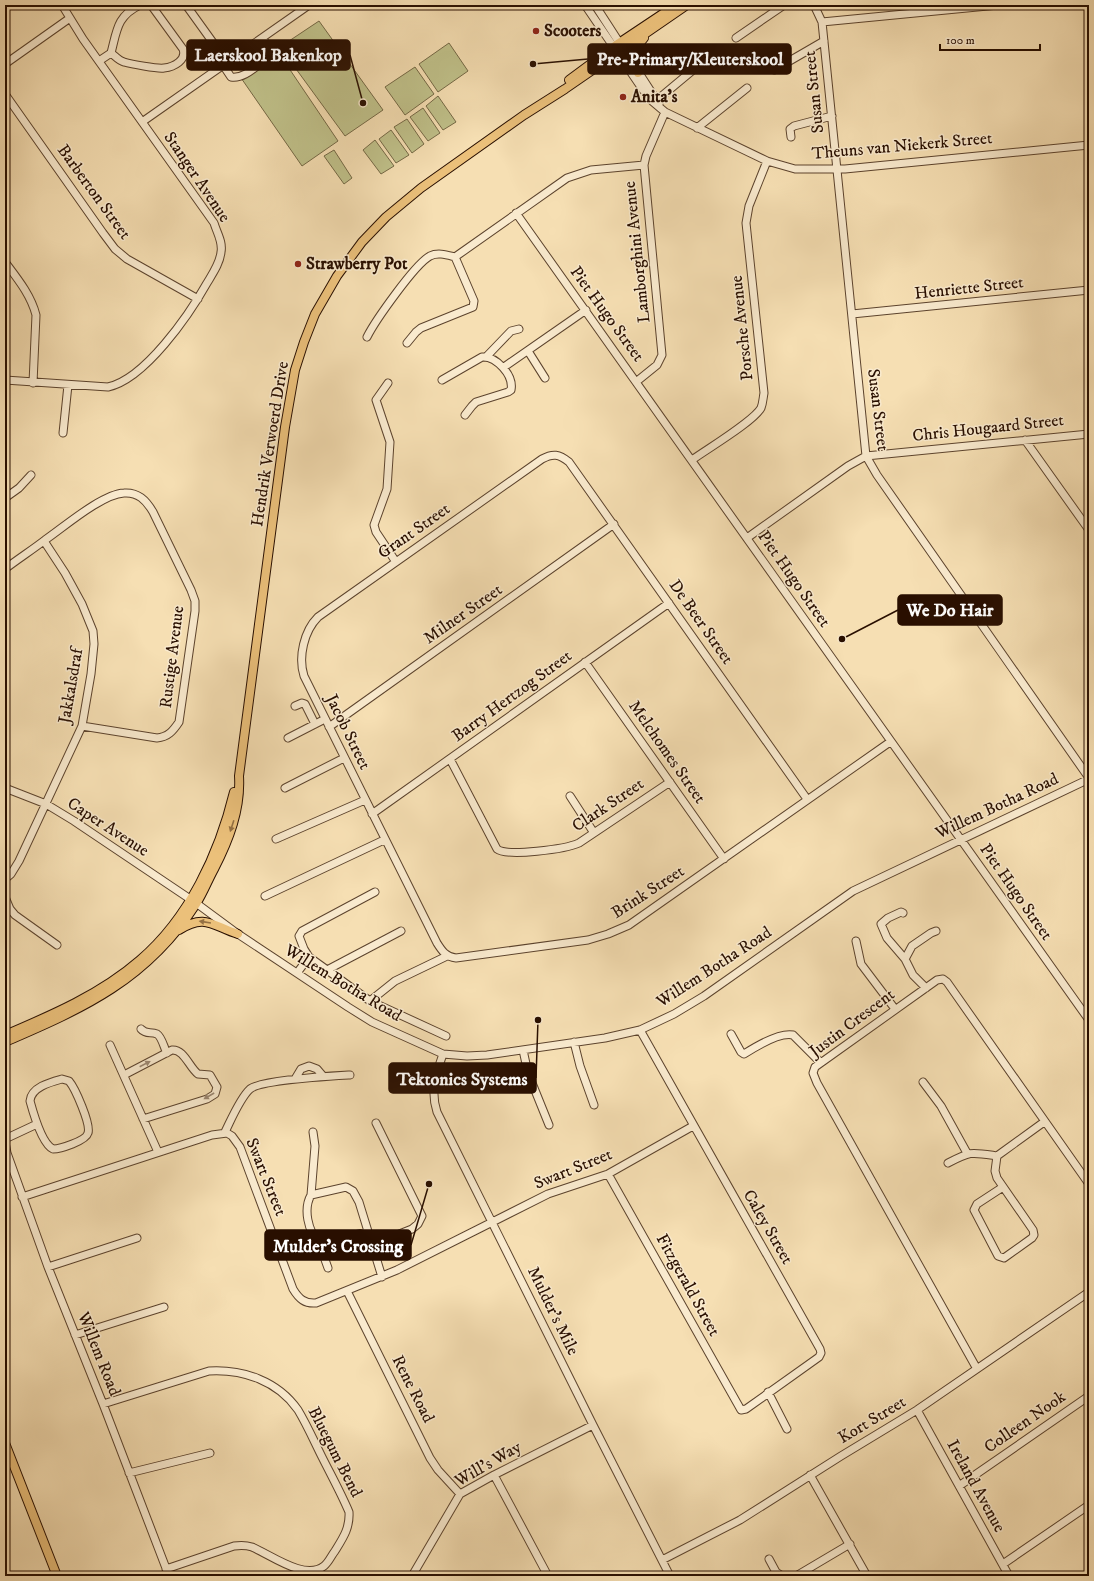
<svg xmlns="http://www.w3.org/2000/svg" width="1094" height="1581" font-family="'IM FELL DW Pica',serif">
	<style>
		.green { fill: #c0c18a; stroke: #746845 }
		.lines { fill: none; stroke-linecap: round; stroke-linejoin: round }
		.minor-casing { stroke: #5c432d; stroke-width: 9 }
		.major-casing { stroke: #290f00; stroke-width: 10 }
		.minor { stroke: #f9eace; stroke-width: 7 }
		.major { stroke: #ebc07a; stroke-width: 8 }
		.oneway { fill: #947043 }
		.oneway2 { fill: #9b8771 }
		.poi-dot { fill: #8f2418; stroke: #f9eace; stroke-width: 1.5 }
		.labels { text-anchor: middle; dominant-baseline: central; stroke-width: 3; stroke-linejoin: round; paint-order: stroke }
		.poi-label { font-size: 17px; font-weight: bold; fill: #290f00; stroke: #f9eace; text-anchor: start }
		.street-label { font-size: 17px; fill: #290f00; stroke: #f9eace }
		.leader { fill: none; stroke: #290f00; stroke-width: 1.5 }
		.callout-dot { fill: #290f00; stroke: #f9eace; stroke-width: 1.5 }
		.callout { fill: #290f00; stroke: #290f00; stroke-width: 1.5 }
		.callout-label { font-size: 18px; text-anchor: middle; font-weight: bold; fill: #fff }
	</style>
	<rect width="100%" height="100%" fill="#f6dfb3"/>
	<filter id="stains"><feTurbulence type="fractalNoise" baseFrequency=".005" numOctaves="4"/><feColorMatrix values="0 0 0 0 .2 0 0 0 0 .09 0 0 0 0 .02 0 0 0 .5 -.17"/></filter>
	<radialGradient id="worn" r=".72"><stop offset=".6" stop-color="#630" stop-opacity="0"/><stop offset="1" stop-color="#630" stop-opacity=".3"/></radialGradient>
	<path class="green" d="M319,21L383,110L345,136L280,47Z
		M449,43L468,71L438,92L419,64Z
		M276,49L338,141L302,166L239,75Z
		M415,67L434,94L405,115L385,87Z
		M438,96L456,122L443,130L426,106Z
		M423,108L440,133L428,141L410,117Z
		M407,119L424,144L412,153L394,127Z
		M391,130L409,155L396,163L379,139Z
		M375,140L394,166L381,174L363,150Z
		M334,150L352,178L344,184L324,156Z"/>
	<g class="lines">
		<g class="minor-casing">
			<path id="minor" d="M186,5L227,62
				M585,5L643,90L652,101L665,112L767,161L795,169H845L1089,145
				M595,5L659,104
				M814,5L822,22L866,456L877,475L1089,778
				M822,22L998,5
				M736,38L784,5
				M111,53C115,56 119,61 124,62C131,64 157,69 164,68C174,67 187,60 183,49L151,5
				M99,61L111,53C117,30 117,16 140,5
				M5,64L70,18
				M223,65L231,77C244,79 255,67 265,60L264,37
				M774,70L824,41
				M5,94L103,233L115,249L127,259L198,299
				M657,100L717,50
				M142,122L309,5
				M697,128L747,88
				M791,137L790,129L794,126L832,116
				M516,213C707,482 898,752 1089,1020
				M5,262C17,278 31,295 36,315L33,383
				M852,314L1089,290
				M367,337C375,321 415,264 430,256C438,252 447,255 455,257
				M407,343L416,332L421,328L473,307L474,301L455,257L567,178L591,170L644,165
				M528,351L545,378
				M486,357L511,331L519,329
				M504,367L586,310
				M5,380L108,387C145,379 189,315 207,283C213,273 220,263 221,252C223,242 217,233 214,223L83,39L62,5
				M442,380L482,357C496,356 514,375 511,390L508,392L476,402L472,406L465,415
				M636,382L657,365L662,355L644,165L646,156L665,112
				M388,383L376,400L390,442L387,489L374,525L376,532L396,562
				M63,433L68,385
				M1025,440L1089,530
				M692,460C707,449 753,422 761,408C763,403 763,398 764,393L746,223L749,206L767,161
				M5,498L19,488L31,475
				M747,538L848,466L866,456L1089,434
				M5,569C18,559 32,550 45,540C64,527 102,494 124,493C138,492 146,500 153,512L191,590L195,601V611L179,722C173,731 168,737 157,738L82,726
				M585,662L724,859
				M295,706L302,703L305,704L315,724
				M329,727L614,524
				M288,738L325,719
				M450,759L497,849C507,857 566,849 579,843L670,782
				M5,788L46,804L74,821L196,903L238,934L348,1007L372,1022L443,1054L467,1056L487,1055L605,1038L640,1030L674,1014L704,996L853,891L1089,779
				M285,788L344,758
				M570,796L594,833
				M807,799L569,462C559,454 553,453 542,459L318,617C304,631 298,657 304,676L437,943C442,951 446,957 456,958L588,940L608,934L629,925L890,742
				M372,814L669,603
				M276,839L365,800
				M5,879L11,874L19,861L82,726L91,674L94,644L93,631L82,604L65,573L44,541
				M375,892L302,931L299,936L304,949L309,957L370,1001L446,1036
				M265,896L384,840
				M5,897L10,909L15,915L57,945
				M903,913L901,912L888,918L881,924L887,938L905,959
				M856,941L861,964L895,1009
				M327,970L401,931
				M297,973L309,957
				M926,988L913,975L905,959L912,946L931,933L936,931
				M370,1001L395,981L447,956
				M141,1029C146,1035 151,1031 157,1034C162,1037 164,1048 167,1053
				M731,1034L741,1052L744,1054C755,1047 779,1032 793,1035L820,1062
				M574,1042L580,1066L594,1105
				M110,1045L158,1152
				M523,1050L528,1073L549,1125
				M443,1054C436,1074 430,1091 437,1112L593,1425L670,1576
				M124,1075L172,1050C184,1049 189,1067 198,1074L210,1075L217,1087L215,1094L207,1099L143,1119
				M62,1079L69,1081C75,1088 91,1124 88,1133C86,1141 60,1149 53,1149C42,1144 33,1112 30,1101C31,1087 51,1082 62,1079Z
				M295,1079L301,1069L309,1066L317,1069L323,1076
				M923,1082L941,1106L967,1153
				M225,1132C231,1120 240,1098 250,1089C261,1080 333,1076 350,1075
				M313,1132L315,1146L311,1195C303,1209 308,1231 319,1243L368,1232
				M5,1139L37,1124
				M5,1142L7,1153L48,1267L103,1404L169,1576
				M997,1156L995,1171L997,1178L1033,1230L1034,1235L1032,1238L1004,1258L998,1256L974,1210L977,1204L1003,1187
				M997,1156L1044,1122
				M948,1163C971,1151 971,1152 997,1156
				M608,1174L741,1410L746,1409L819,1357L821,1353L820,1349L640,1030
				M311,1195L346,1187L353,1191L359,1202L382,1277
				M22,1197L212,1135L227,1133L232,1136L240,1147L293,1289C299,1299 305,1304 316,1303L397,1270L548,1194L608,1174L693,1126
				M319,1243L328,1268
				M372,1245L412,1229L418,1224L422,1216L376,1123
				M48,1267L137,1238
				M347,1291L430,1458L438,1470L460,1494
				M75,1335L164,1307
				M977,1369L817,1083L813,1073L815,1067L937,980L943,979L947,982L1089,1184
				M768,1392L787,1429
				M103,1404L209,1371C243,1369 278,1381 298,1410C307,1425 314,1441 322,1457C331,1475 341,1493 349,1512C350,1528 343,1538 335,1551C331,1556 329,1562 324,1566C305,1581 271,1555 252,1547C246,1545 241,1545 234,1546L166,1569
				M917,1410L1009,1576
				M129,1473L210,1453
				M494,1475L548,1576
				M810,1475L867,1576
				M959,1486L1089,1396
				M769,1559L776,1572L782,1576
				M662,1560L740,1520L841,1456L917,1410L1089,1292
				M1003,1564L1089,1505
				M412,1576L460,1494L494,1475L593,1425
				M796,1576L850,1544"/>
		</g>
		<g class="major-casing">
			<path id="major" d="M638,73C634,59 634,49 644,38
				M569,80L619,43L676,5
				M179,930C205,913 213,926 238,934
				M5,1035C52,1015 101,994 140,960C189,918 219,854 234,792
				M5,1042C84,1008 147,980 196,904C203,893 208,880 214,869C229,840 241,809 239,776L285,427L295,370L304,342L315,314L337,276L362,242L386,217L421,188L524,115L565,89L687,5
				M5,1443L57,1576"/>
		</g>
		<use href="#minor" class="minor"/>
		<use href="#major" class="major"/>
	</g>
	<defs><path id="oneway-solid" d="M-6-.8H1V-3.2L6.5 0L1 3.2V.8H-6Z"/></defs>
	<g class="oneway">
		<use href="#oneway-solid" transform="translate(232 826) rotate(108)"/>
		<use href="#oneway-solid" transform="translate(205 922) rotate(-171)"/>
	</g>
	<g class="oneway2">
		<use href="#oneway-solid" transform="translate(145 1064) rotate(-27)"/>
		<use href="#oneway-solid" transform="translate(209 1096) rotate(150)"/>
	</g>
	<g class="poi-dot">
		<circle cx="536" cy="31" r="4"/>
		<circle cx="623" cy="97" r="4"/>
		<circle cx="298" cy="264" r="4"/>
	</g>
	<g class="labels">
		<g class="poi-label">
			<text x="544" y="31">Scooters</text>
			<text x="631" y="97">Anita's</text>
			<text x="306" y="264">Strawberry Pot</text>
		</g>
		<g class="street-label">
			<text transform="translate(814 92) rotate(-96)">Susan Street</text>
			<text transform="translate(902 146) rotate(-5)">Theuns van Niekerk Street</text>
			<text transform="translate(197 177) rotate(56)">Stanger Avenue</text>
			<text transform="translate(94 192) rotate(54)">Barberton Street</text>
			<text transform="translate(637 252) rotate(-96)">Lamborghini Avenue</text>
			<text transform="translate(969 288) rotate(-6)">Henriette Street</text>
			<text transform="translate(607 314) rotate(54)">Piet Hugo Street</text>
			<text transform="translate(742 328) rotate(-96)">Porsche Avenue</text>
			<text transform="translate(878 410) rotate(83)">Susan Street</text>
			<text transform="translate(988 428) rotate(-6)">Chris Hougaard Street</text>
			<text transform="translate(270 444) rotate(-81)">Hendrik Verwoerd Drive</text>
			<text transform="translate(414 531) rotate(-35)">Grant Street</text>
			<text transform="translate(794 579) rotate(55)">Piet Hugo Street</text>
			<text transform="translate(463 614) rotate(-35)">Milner Street</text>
			<text transform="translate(701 622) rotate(55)">De Beer Street</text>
			<text transform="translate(172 657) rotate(-83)">Rustige Avenue</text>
			<text transform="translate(71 686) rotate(-80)">Jakkalsdraf</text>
			<text transform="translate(512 696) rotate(-36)">Barry Hertzog Street</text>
			<text transform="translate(348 732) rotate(64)">Jacob Street</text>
			<text transform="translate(667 752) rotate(55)">Melchomes Street</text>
			<text transform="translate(608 805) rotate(-34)">Clark Street</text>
			<text transform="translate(997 806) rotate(-25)">Willem Botha Road</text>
			<text transform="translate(108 827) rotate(33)">Caper Avenue</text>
			<text transform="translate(648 892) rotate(-33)">Brink Street</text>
			<text transform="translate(1016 892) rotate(55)">Piet Hugo Street</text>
			<text transform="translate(714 967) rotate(-33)">Willem Botha Road</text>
			<text transform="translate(343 983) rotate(31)">Willem Botha Road</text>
			<text transform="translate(852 1023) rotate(-37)">Justin Crescent</text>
			<text transform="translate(573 1169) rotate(-22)">Swart Street</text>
			<text transform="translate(266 1177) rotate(68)">Swart Street</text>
			<text transform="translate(768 1227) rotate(60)">Caley Street</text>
			<text transform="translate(688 1285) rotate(61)">Fitzgerald Street</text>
			<text transform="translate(553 1311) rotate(64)">Mulder's Mile</text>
			<text transform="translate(99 1354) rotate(68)">Willem Road</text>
			<text transform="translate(413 1389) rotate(63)">Rene Road</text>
			<text transform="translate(872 1420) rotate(-31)">Kort Street</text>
			<text transform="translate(1025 1422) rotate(-35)">Colleen Nook</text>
			<text transform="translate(335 1452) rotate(63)">Bluegum Bend</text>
			<text transform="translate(488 1464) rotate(-30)">Will's Way</text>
			<text transform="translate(976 1486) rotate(61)">Ireland Avenue</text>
		</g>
	</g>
	<path class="leader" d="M363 103L350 55M533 64L588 59M842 639L898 610M538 1020L536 1078M429 1184L411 1245"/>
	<g class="callout-dot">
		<circle cx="363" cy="103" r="4"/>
		<circle cx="533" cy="64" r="4"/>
		<circle cx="842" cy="639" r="4"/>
		<circle cx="538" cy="1020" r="4"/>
		<circle cx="429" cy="1184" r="4"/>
	</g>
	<g class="callout">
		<rect x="187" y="40" width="163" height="30" rx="4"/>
		<rect x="588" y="44" width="203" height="30" rx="4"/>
		<rect x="898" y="595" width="104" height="30" rx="4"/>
		<rect x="389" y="1063" width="147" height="30" rx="4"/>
		<rect x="265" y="1230" width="146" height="30" rx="4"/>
	</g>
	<g class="callout-label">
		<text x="268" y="61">Laerskool Bakenkop</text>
		<text x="690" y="65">Pre-Primary/Kleuterskool</text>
		<text x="950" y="616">We Do Hair</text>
		<text x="462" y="1085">Tektonics Systems</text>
		<text x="338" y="1252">Mulder's Crossing</text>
	</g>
	<rect width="1094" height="1581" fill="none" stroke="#f6dfb3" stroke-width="20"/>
	<rect x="6" y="6" width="1082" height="1569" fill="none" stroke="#290f00" stroke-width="2"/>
	<rect x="10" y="10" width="1074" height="1561" fill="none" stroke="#290f00"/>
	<path d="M940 44v6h100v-6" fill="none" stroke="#290f00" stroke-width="2"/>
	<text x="946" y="44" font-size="12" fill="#290f00" stroke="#f9eace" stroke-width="3" paint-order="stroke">100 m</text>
	<rect width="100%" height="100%" filter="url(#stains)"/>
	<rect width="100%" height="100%" fill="url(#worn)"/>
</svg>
